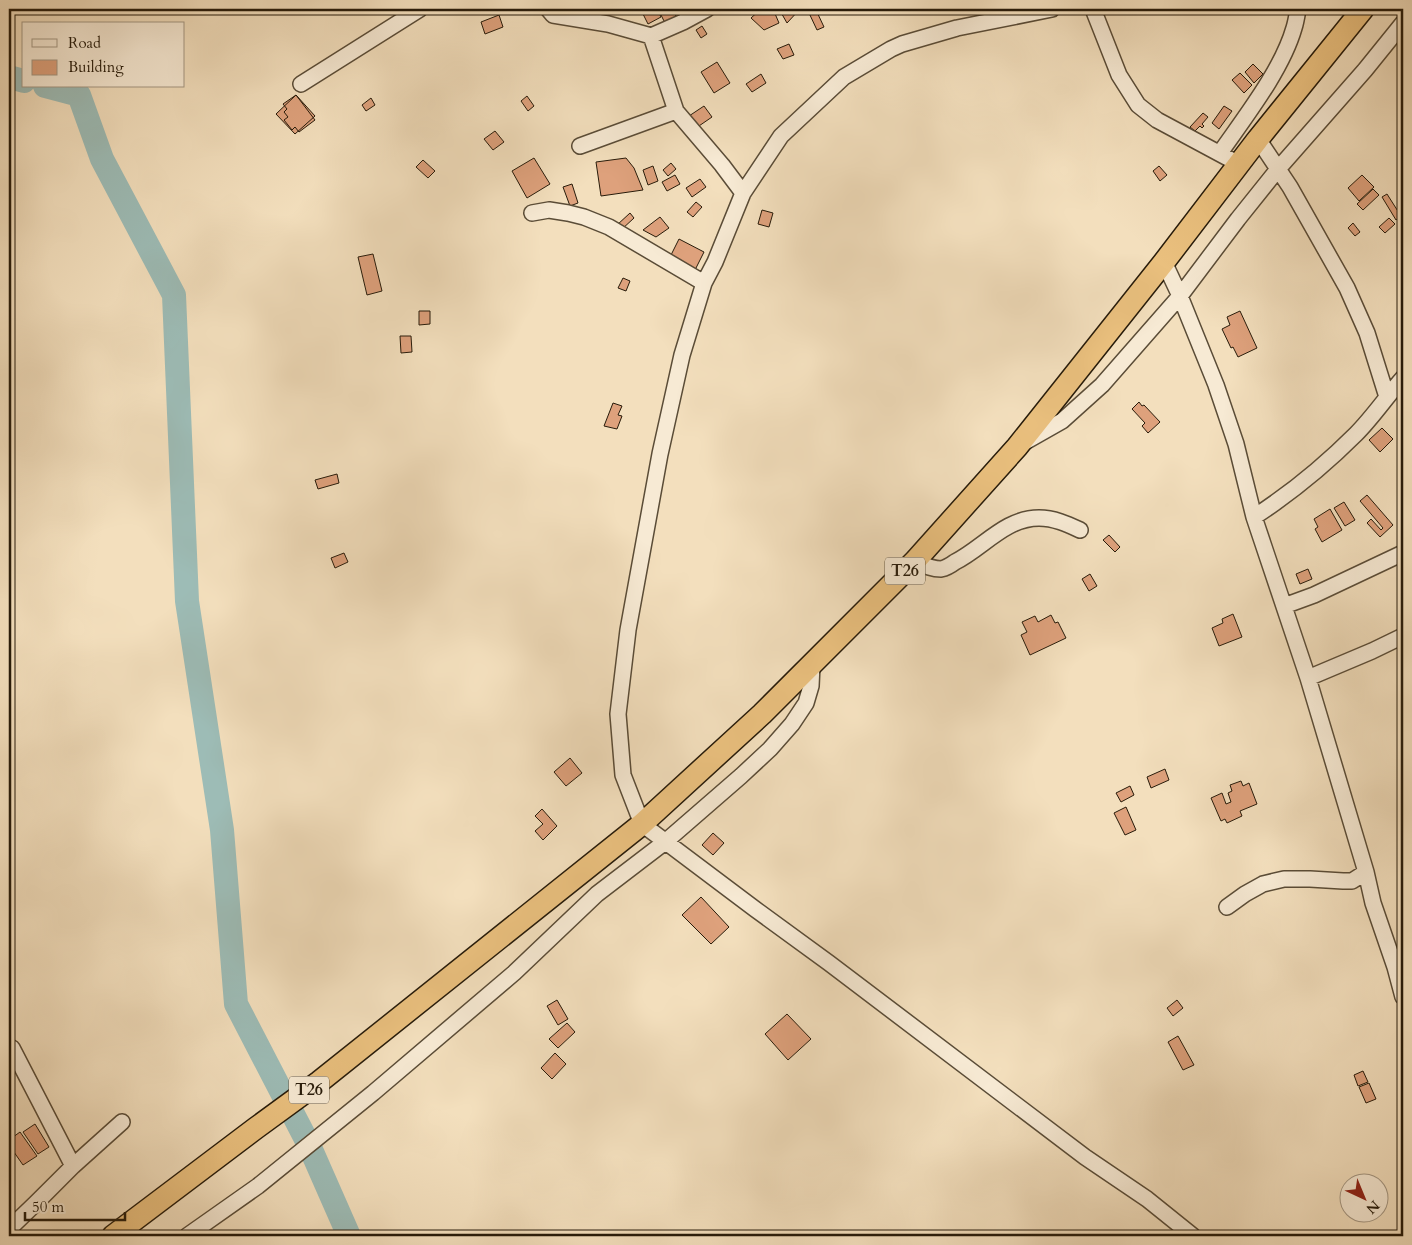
<svg xmlns="http://www.w3.org/2000/svg" width="1412" height="1245" font-family="Cardo,serif">
	<style>
		.lines { fill: none; stroke-linecap: round; stroke-linejoin: round }
		.river { stroke: #9dbcb6; stroke-width: 24 }
		.building { fill: #dea17c; stroke: #271b0a }
		.minor-casing { stroke: #5a4c37; stroke-width: 18 }
		.highway-casing { stroke: #271b0a; stroke-width: 24 }
		.minor { stroke: #f7ead4; stroke-width: 15 }
		.highway { stroke: #eac07e; stroke-width: 21 }
		.labels { text-anchor: middle; dominant-baseline: central; stroke-width: 4; stroke-linejoin: round; paint-order: stroke }
		.shield { fill: #f7ead4; stroke: #655947; stroke-width: 1 }
		.shield-label { font-size: 16px; font-weight: bold; fill: #271b0a }
	</style>
	<rect width="100%" height="100%" fill="#f3dfbd"/>
	<filter id="stains"><feTurbulence type="fractalNoise" baseFrequency=".004" numOctaves="4"/><feColorMatrix values="0 0 0 0 .2 0 0 0 0 .09 0 0 0 0 .02 0 0 0 .5 -.17"/></filter>
	<radialGradient id="worn" r=".72"><stop offset=".6" stop-color="#630" stop-opacity="0"/><stop offset="1" stop-color="#630" stop-opacity=".3"/></radialGradient>
	<g class="lines">
		<path class="river" d="M9,77L24,81
			M45,86L79,95L102,159L174,295L187,601L222,830L236,1004L309,1145L349,1236"/>
	</g>
	<path class="building" d="M644,9H682L674,13L677,18L665,23L659,11H658L661,17L648,24L641,10Z
		M761,9H773L779,23L764,30L751,18Z
		M779,9H800L787,23Z
		M816,10L824,27L817,30L809,13Z
		M499,15L503,27L485,34L481,22Z
		M702,26L707,34L701,38L696,30Z
		M789,44L794,55L783,59L777,49Z
		M717,62L730,83L714,93L701,72Z
		M1253,64L1263,74L1254,83L1245,72Z
		M1240,73L1252,85L1244,93L1232,80Z
		M761,74L766,83L752,92L746,84Z
		M296,95L315,120L299,132L295,127L292,130L284,120L288,117L284,112L287,109L283,104Z
		M296,95L315,116L295,134L276,114Z
		M527,96L534,106L528,111L521,101Z
		M371,98L375,105L366,111L362,105Z
		M704,106L712,117L696,128L689,116Z
		M1224,106L1232,111L1219,129L1212,123Z
		M1203,113L1208,117L1202,124L1204,126L1202,128L1200,126L1195,131L1190,127Z
		M495,131L504,142L493,150L484,139Z
		M534,158L550,184L527,198L512,171Z
		M626,158L634,168L643,190L601,196L596,162Z
		M423,160L435,171L428,178L416,167Z
		M671,163L676,169L668,176L663,170Z
		M653,166L658,181L648,185L643,170Z
		M1159,166L1167,175L1160,181L1153,171Z
		M675,175L680,184L667,191L662,182Z
		M1362,175L1374,187L1359,201L1348,188Z
		M700,179L706,187L692,197L686,188Z
		M572,184L578,203L570,206L563,187Z
		M1373,189L1379,195L1363,210L1357,204Z
		M1387,194L1401,216L1396,220L1382,197Z
		M696,202L702,207L693,217L687,212Z
		M762,210L773,213L769,227L758,224Z
		M630,213L634,218L621,230L617,225Z
		M660,217L669,228L656,237L643,230Z
		M1389,218L1395,224L1385,233L1379,227Z
		M1353,223L1360,232L1355,236L1348,228Z
		M679,239L704,252L695,270L670,257Z
		M373,254L382,291L367,295L358,257Z
		M623,278L630,281L626,291L618,288Z
		M419,311H430V324L419,325Z
		M1240,311L1257,348L1238,357L1233,347L1231,348L1222,329L1230,325L1227,317Z
		M400,336H411L412,352L401,353Z
		M1139,402L1142,406L1144,405L1160,422L1148,433L1142,426L1145,423L1132,409Z
		M613,403L622,406L618,415L622,416L617,429L604,426Z
		M1382,428L1393,439L1380,452L1369,440Z
		M337,474L339,483L318,489L315,480Z
		M1367,495L1393,525L1380,537L1367,523L1371,519L1381,530L1383,528L1360,501Z
		M1344,502L1355,520L1345,526L1334,508Z
		M1330,509L1342,530L1322,542L1315,529L1318,527L1314,519Z
		M1109,535L1120,547L1115,552L1103,540Z
		M344,553L348,562L335,568L331,558Z
		M1308,569L1312,579L1300,584L1296,574Z
		M1090,574L1097,586L1089,591L1082,579Z
		M1233,614L1242,637L1219,646L1212,628L1223,623L1222,619Z
		M1051,615L1055,623L1058,622L1066,638L1030,655L1021,635L1027,632L1022,622L1035,616L1038,622Z
		M570,758L582,773L566,786L554,772Z
		M1165,769L1169,780L1151,788L1147,777Z
		M1241,781L1243,786L1249,783L1257,804L1240,811L1242,816L1227,823L1225,819L1221,821L1211,798L1222,793L1226,804L1231,802L1228,793L1232,791L1230,785Z
		M1130,786L1134,795L1121,802L1116,793Z
		M1126,807L1136,830L1125,835L1114,813Z
		M542,809L557,826L543,840L535,831L543,824L535,816Z
		M713,833L724,843L713,855L702,845Z
		M701,897L729,927L711,944L682,915Z
		M557,1000L568,1019L558,1025L547,1006Z
		M1177,1000L1183,1008L1173,1016L1167,1008Z
		M787,1014L811,1039L788,1060L765,1034Z
		M567,1023L575,1032L558,1048L549,1039Z
		M1178,1036L1194,1065L1183,1070L1168,1042Z
		M555,1053L566,1064L552,1079L541,1068Z
		M1363,1071L1368,1082L1358,1086L1354,1075Z
		M1369,1083L1376,1099L1366,1103L1359,1087Z
		M35,1124L49,1147L38,1154L23,1132Z
		M20,1132L37,1156L23,1165L9,1145V1140Z"/>
	<g class="lines">
		<g class="minor-casing">
			<path id="minor" d="M548,9L553,15L608,24L651,36L683,22L707,9
				M1093,9L1119,75L1138,105L1157,120L1239,164
				M651,36L676,111L722,165L743,193L715,262L704,283L682,355L660,454L628,630L618,714L623,775L642,824L755,909L829,963L1085,1157L1147,1199L1193,1236
				M301,84L420,9
				M1258,139L1290,187L1347,288L1367,333L1387,397
				M580,146L676,111
				M1220,153C1245,117 1282,70 1294,28C1296,22 1297,15 1298,9
				M743,193L781,136L844,77L891,49L902,44L957,28L1052,9
				M532,213L549,210L568,213L584,217L609,227L704,283
				M1164,262L1180,296L1216,385L1236,444L1254,517L1308,678L1366,872L1373,903L1395,967L1403,997
				M1025,442L1062,421L1102,385L1180,296L1238,219L1278,169L1365,70L1403,23
				M1254,517C1291,493 1325,465 1356,434C1373,417 1387,396 1403,378
				M915,561C924,565 931,569 941,569C946,568 951,565 955,562C983,548 1005,518 1039,518C1054,518 1067,524 1080,530
				M1284,606L1314,595L1403,553
				M1308,678L1372,651L1403,636
				M1227,907L1245,894L1263,884L1284,879H1310L1343,881H1352L1366,872
				M12,1048L73,1166
				M9,1229L36,1203L73,1166L122,1122
				M187,1236L258,1186L373,1093L514,973L597,894L665,842L741,776L770,749L792,724L806,703L811,686L812,665"/>
		</g>
		<g class="highway-casing">
			<path id="highway" d="M113,1236L256,1128L319,1082L642,824L762,714L915,561L1017,447L1164,262L1258,139L1363,9"/>
		</g>
		<use href="#minor" class="minor"/>
		<use href="#highway" class="highway"/>
	</g>
	<g class="labels">
		<g class="shield">
			<rect x="885" y="557.5" width="40" height="27" rx="4"/>
			<rect x="289" y="1076.5" width="40" height="27" rx="4"/>
		</g>
		<g class="shield-label">
			<text x="905" y="571">T26</text>
			<text x="309" y="1090">T26</text>
		</g>
	</g>
	<rect width="1412" height="1245" fill="none" stroke="#f3dfbd" stroke-width="30"/>
	<rect x="10" y="10" width="1392" height="1225" fill="none" stroke="#271b0a" stroke-width="2.5"/>
	<rect x="15" y="15" width="1382" height="1215" fill="none" stroke="#271b0a"/>
	<rect x="22" y="22" width="162" height="65" fill="#f7ead4" stroke="#a49783"/>
	<rect x="32" y="39" width="25" height="8" fill="#f7ead4" stroke="#a49783"/>
	<text x="68" y="48" font-size="15" fill="#271b0a">Road</text>
	<rect x="32" y="60" width="25" height="15" fill="#dea17c" stroke="#a49783"/>
	<text x="68" y="72" font-size="15" fill="#271b0a">Building</text>
	<g transform="translate(1364 1198) rotate(136)"><circle r="24" fill="#f7ead4" stroke="#a49783"/>
	<path d="M0-4L9 19L0 12L-9 19Z" fill="#8f2418"/>
	<text y="-8" font-size="14" font-weight="bold" text-anchor="middle" fill="#271b0a">N</text>
	</g>
	<path d="M25 1212v8h100v-8" fill="none" stroke="#271b0a" stroke-width="2.5"/>
	<text x="32" y="1212" font-size="15" fill="#271b0a" stroke="#f7ead4" stroke-width="4" paint-order="stroke">50 m</text>
	<rect width="100%" height="100%" filter="url(#stains)"/>
	<rect width="100%" height="100%" fill="url(#worn)"/>
</svg>
